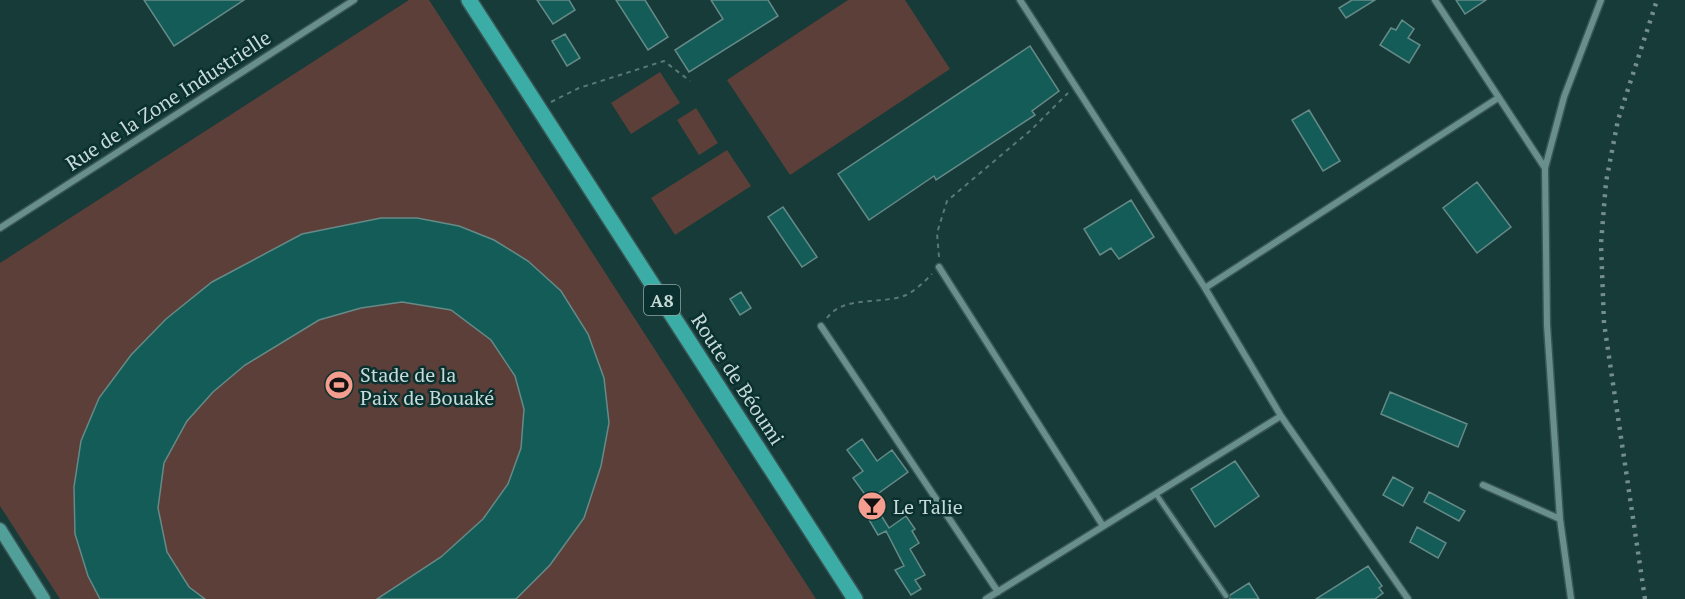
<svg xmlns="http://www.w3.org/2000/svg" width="1685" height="599" font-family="'PT Serif',serif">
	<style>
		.green { fill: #5d3f39 }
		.building { fill: #145c58; stroke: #658a87; stroke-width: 1.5 }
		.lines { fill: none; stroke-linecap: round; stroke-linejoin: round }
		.lane-casing { stroke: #385654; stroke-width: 8 }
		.street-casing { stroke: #385654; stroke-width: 9 }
		.secondary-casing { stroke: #385654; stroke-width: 15 }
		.primary-casing { stroke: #385654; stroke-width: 18 }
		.path { stroke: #5a7876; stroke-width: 2; stroke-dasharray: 4.5 4.5; stroke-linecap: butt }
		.lane { stroke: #698f8c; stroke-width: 4.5 }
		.street { stroke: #698f8c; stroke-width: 6 }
		.secondary { stroke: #529e99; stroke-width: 12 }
		.primary { stroke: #3cada6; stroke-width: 15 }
		.rail { stroke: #738e8c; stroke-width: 4.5; stroke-dasharray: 3 6; stroke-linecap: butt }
		.labels { text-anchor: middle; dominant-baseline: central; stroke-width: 5; stroke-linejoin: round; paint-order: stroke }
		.shield { fill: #0a312f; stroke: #8ea7a5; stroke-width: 1.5 }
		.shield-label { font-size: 18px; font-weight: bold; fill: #c7dad8 }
		.street-label { font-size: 20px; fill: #c7dad8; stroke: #0a312f }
		.poi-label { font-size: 20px; fill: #c7dad8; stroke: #0a312f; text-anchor: start }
	</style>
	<rect width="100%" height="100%" fill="#163b39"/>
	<path class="green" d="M409,0H429L816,599H60L0,506V263Z
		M848,0H905L950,69L790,175L727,80Z
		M660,72L680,103L631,134L611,103Z
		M696,108L718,143L699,155L677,120Z
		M727,150L751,186L675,235L651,198Z"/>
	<path class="building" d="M144,0H244L174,46Z
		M537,0H569L575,10L553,24Z
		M616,0H645L668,37L648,50Z
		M711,0H768L778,16L689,72L675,50L723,19Z
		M1352,0H1375L1346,18L1339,8Z
		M1456,0H1486L1465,14Z
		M1402,20L1414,29L1408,38L1420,45L1409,63L1380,45L1391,28L1396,30Z
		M565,34L580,58L567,66L552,41Z
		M1030,46L1059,91L1032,111L1035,115L936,180L934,176L869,220L838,174Z
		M1309,110L1340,161L1323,171L1292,120Z
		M1477,182L1511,227L1477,253L1443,208Z
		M1131,200L1154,237L1119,259L1111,248L1100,255L1084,229Z
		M783,207L817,257L802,267L768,217Z
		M381,218H417L459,226L494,240L528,261L561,291L588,334L604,378L609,423L601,466L584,518L550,565L516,599H377L441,557L483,519L508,484L521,448L524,409L515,376L491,340L451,310L402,302L361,308L319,320L245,365L213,392L187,421L164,463L158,508L167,552L189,587L205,599H100L88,576L75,534L74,487L81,441L99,398L131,355L166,319L212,282L302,234Z
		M741,292L751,308L740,315L730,299Z
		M1390,392L1467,424L1458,447L1381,414Z
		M862,439L877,461L892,450L908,472L869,500L853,478L863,471L847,450Z
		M1235,461L1259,496L1215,527L1191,489Z
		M1393,477L1413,488L1403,506L1383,495Z
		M1429,492L1465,511L1459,521L1424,502Z
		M879,512L889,528L906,516L915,529L912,531L919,543L910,549L925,575L915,580L921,589L911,595L895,570L904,566L886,531L878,535L868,518Z
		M1417,527L1446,543L1438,558L1410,542Z
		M1368,566L1382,586L1379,588L1383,593L1375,599H1316Z
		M1249,583L1259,599H1229L1230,595Z"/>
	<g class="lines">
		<g class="lane-casing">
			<path id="lane" d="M1156,494L1226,596"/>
		</g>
		<g class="street-casing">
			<path id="street" d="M1020,0L1205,288L1281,416L1408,599
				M1435,0L1545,168
				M0,228L354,0
				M939,267L1103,526
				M1205,288L1498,98
				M821,326L998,592
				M1483,485L1560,519
				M986,599L1281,416
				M1571,599L1560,519L1547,325L1545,168L1564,97L1601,0"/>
		</g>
		<g class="secondary-casing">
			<path id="secondary" d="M0,529L44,599"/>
		</g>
		<g class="primary-casing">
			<path id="primary" d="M469,0L855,599"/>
		</g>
		<path class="path" d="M551,102L579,88L664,61L690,81
			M939,257L937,233L947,201L1031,130L1068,93
			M827,318C843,295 883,305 906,295C915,291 925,281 932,274"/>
		<use href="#lane" class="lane"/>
		<use href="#street" class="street"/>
		<use href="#secondary" class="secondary"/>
		<use href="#primary" class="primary"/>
		<path class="rail" d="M1645,599L1604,323L1601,244L1606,182L1618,120L1657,0"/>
	</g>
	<defs>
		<g id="stadium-disc" transform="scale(1.5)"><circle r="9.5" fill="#f59d8e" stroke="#0a312f"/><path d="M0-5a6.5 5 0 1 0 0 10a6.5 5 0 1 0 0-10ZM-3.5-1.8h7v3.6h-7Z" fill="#111"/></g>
		<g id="bar-disc" transform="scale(1.5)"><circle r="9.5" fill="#f59d8e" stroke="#0a312f"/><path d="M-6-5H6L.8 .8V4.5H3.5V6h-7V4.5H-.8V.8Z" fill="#111"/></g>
	</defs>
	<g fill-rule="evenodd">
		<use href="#stadium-disc" x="339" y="385"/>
		<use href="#bar-disc" x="872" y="506"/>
	</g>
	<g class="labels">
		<rect class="shield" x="644" y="285" width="36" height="30" rx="4.5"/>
		<g class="shield-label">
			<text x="662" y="300">A8</text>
		</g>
		<g class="street-label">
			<text transform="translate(168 100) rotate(-33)">Rue de la Zone Industrielle</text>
			<text transform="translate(738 379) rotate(57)">Route de Béoumi</text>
		</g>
		<g class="poi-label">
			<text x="360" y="374">Stade de la<tspan x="360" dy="23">Paix de Bouaké</tspan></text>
			<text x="893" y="506">Le Talie</text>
		</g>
	</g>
</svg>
